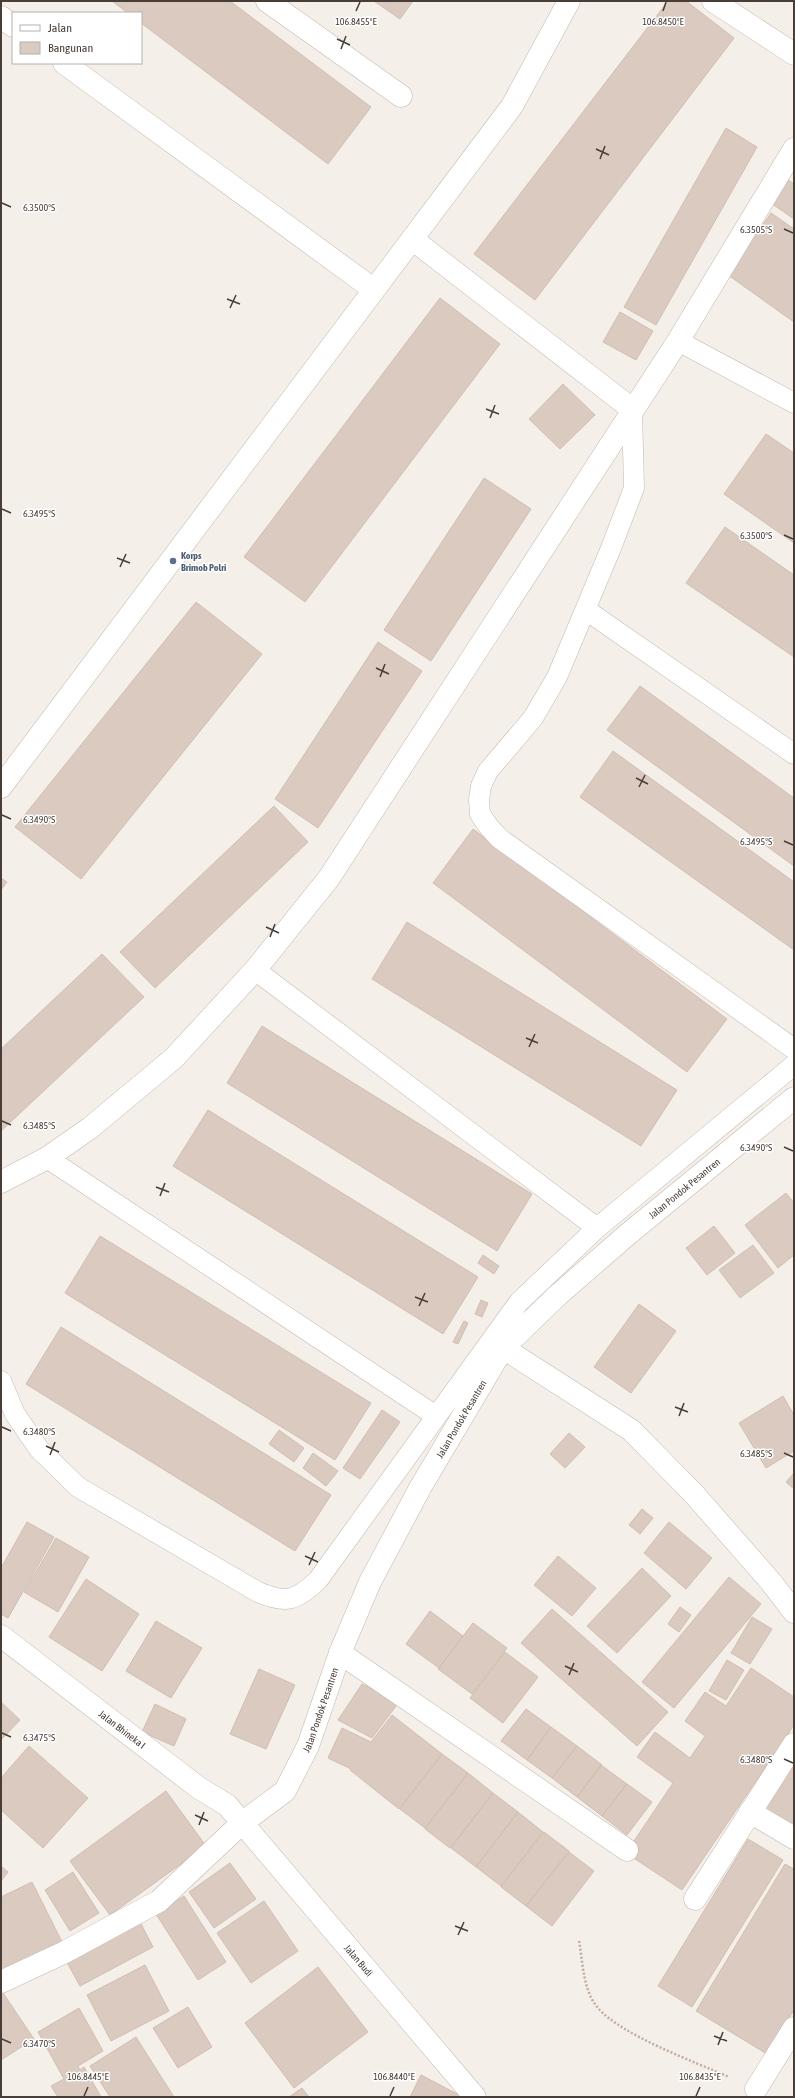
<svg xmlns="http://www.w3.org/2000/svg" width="795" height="2098" font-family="'Asap Condensed',sans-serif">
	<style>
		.building { fill: #dacac0; stroke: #d2beb0 }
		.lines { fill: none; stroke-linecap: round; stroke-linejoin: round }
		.lane-casing { stroke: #c4b7ae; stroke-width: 21 }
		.street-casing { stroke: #c4b7ae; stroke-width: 23 }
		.path { stroke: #c3ac9b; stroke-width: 2.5; stroke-dasharray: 2 2; stroke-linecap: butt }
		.lane { stroke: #fff; stroke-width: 20 }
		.street { stroke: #fff; stroke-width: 22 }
		.ticks { fill: none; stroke: #493e37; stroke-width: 1.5 }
		.service-dot { fill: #5c6f8a; stroke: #fff; stroke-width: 1.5 }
		.labels { text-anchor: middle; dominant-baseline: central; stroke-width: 3; stroke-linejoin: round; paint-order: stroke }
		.service-label { font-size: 10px; font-weight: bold; fill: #4e5e75; stroke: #fff; text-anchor: start }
		.street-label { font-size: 10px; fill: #493e37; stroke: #fff }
		.ticks-label { font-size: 10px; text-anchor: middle; fill: #493e37; stroke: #fff; stroke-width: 3; stroke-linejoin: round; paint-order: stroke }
	</style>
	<rect width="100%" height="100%" fill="#f5efe9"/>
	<path class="building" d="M112,1H230L371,107L328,164L141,23V13H128Z
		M374,1H413L400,19Z
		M668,1H686L734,38L535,300L474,254Z
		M726,128L757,147L656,325L624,307Z
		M787,179L794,184V219L771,203Z
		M771,213L794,229V322L728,275Z
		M440,298L500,344L305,602L244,557Z
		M620,312L653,331L636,360L603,342Z
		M563,384L595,415L560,449L529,419Z
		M766,434L794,453V543L724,494Z
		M484,478L531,509L431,661L384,630Z
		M725,527L794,575V657L686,583Z
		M196,602L262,654L81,879L15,827Z
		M378,642L422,671L318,828L275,799Z
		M640,686L794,798V866L607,730Z
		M613,751L794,882V950L580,797Z
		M274,806L308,842L155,988L120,952Z
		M473,829L727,1019L687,1072L433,883Z
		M1,878L7,882L1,890Z
		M407,922L677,1090L641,1146L372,979Z
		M102,954L144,997L1,1131V1049Z
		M262,1026L532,1194L497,1251L227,1083Z
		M208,1110L478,1277L443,1334L173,1166Z
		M786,1193L794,1203V1255L778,1268L745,1225Z
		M714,1226L735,1253L707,1275L686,1248Z
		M100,1236L371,1403L335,1460L65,1293Z
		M753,1245L774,1273L740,1298L719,1270Z
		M483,1255L499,1266L494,1274L478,1263Z
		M481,1300L488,1303L482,1317L475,1314Z
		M639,1304L676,1331L631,1393L594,1367Z
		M464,1321L468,1323L458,1344L453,1342Z
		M61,1327L331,1495L295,1551L26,1384Z
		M783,1396L794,1415V1451L766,1468L739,1423Z
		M382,1410L400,1422L360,1479L343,1468Z
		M279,1430L304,1448L294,1462L269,1444Z
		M569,1433L585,1447L565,1468L550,1454Z
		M313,1453L338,1471L326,1486L303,1468Z
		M794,1473V1489L786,1482Z
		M642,1509L653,1518L640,1534L629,1525Z
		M27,1522L54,1537L8,1618L1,1614V1568Z
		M669,1522L712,1558L686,1589L644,1553Z
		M56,1538L89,1557L58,1612L24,1592Z
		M558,1556L596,1588L572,1616L534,1585Z
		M642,1568L671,1596L617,1653L587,1626Z
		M729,1577L761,1604L674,1708L642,1682Z
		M86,1579L139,1614L102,1671L49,1637Z
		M680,1607L691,1615L679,1632L668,1624Z
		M552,1609L668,1712L637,1746L521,1643Z
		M430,1611L463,1636L439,1668L406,1644Z
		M752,1617L772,1629L750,1664L731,1653Z
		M156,1621L202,1648L171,1698L126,1671Z
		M473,1623L507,1648L472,1694L438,1669Z
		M505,1652L538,1677L503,1723L470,1698Z
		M727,1660L744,1670L726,1700L709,1691Z
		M751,1668L794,1697V1725L682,1890L626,1853L673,1783L637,1757L655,1732L690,1758L705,1736L685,1721L705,1692L726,1706Z
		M259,1669L295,1685L266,1749L230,1734Z
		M362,1684L399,1702L372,1738L338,1720Z
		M1,1702L20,1720L1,1740Z
		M155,1704L186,1719L174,1746L142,1732Z
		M526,1709L551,1727L527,1760L501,1741Z
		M392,1715L442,1754L399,1809L350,1770L351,1769L328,1758L342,1728L371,1742Z
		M551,1727L577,1746L552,1778L527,1760Z
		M29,1746L88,1798L43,1848L1,1810V1778Z
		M577,1746L602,1765L577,1797L552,1778Z
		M442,1754L468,1773L425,1828L400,1809Z
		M794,1759V1831L762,1811Z
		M601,1765L627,1784L602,1816L577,1797Z
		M468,1773L493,1793L450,1848L425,1829Z
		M627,1784L652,1802L627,1835L602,1816Z
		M166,1791L206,1846L110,1915L70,1861Z
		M493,1793L518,1812L476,1867L451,1848Z
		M518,1812L543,1832L501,1886L476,1867Z
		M544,1832L569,1851L526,1906L501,1887Z
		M748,1839L783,1860L692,2007L658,1986Z
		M569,1852L594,1871L552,1926L526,1906Z
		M230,1863L256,1899L214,1928L189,1892Z
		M785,1864L794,1869V2010L767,2054L696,2011Z
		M1,1866L8,1872L1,1881Z
		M73,1872L99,1913L70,1931L45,1890Z
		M32,1882L62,1942L3,1971L1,1967V1897Z
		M184,1896L226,1962L198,1980L156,1914Z
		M264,1901L298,1951L251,1983L217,1933Z
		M138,1918L153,1947L80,1986L64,1957Z
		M145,1965L169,2011L111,2041L87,1995Z
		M318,1967L368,2032L294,2088L245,2023Z
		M1,1990L34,2039L1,2060Z
		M188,2007L212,2047L178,2068L153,2028Z
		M79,2008L103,2051L78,2066L80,2070L84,2067L101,2097H58L51,2086L64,2079L38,2032Z
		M136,2037L174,2097H110L90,2066Z
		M421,2075L463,2097H410Z
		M302,2088L309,2097H289Z"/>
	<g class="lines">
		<g class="lane-casing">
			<path id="lane" d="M678,341L794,403
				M632,409L634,488L611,548L557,677L533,718L488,771L481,786L479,800L480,814L489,827L499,838L794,1049
				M586,610L794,754
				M255,970L597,1228
				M47,1158L436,1416
				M1,1381L15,1414L39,1449L78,1487L258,1592C286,1604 296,1601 318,1580L519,1302L597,1228L794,1065"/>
		</g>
		<g class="street-casing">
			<g id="street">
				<path d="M267,1L401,96"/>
				<path d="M713,1L794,54"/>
				<path d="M1,17L13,26"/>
				<path d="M64,63L373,289"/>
				<path d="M412,239L632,409"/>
				<path d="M1,787L512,106L569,1"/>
				<path d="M1,1182L47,1158L90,1128L174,1058L255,970L329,878L678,341L794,149"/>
				<path d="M503,1348L631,1430L694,1494L771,1582L794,1612"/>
				<path id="s1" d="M1,1636L199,1788L227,1805L475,2097"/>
				<path d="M340,1653L627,1850"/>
				<path d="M750,1812L794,1838"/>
				<path d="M695,1899L794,1744"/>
				<path id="s2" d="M1,1982L63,1953L159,1901L242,1823L285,1791L308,1746L340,1653L370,1582L420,1488L503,1348L558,1295L627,1235L794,1098"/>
				<path d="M756,2089L794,2028"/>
			</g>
		</g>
		<path class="path" d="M579,1941C583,1963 583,1991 598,2008C621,2035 695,2062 729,2077"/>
		<use href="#lane" class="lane"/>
		<use href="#street" class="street"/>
	</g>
	<path class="ticks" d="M356,11L360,2M663,11L666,2M337,39L350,45M341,49L346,36M596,149L609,155M600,159L605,146M2,203L11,207M784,229L793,233M227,299L240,304M230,308L236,295M486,409L499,414M490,418L495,405M2,509L11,513M784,535L793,539M117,558L130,563M120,567L126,554M376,668L389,674M380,677L385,664M636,778L648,784M639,787L645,775M2,815L11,819M784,841L793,845M266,927L279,933M270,937L275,924M526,1038L538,1043M529,1047L535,1034M2,1121L11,1125M784,1147L793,1151M156,1187L169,1192M160,1196L165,1183M415,1297L428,1302M419,1306L425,1293M675,1407L688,1412M679,1416L684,1403M2,1427L11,1431M46,1446L59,1452M784,1453L793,1457M50,1455L55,1442M305,1556L318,1562M309,1565L315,1552M565,1666L578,1672M569,1675L574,1663M2,1733L11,1737M784,1759L793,1763M195,1815L208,1821M199,1825L204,1812M455,1926L468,1931M458,1935L464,1922M714,2036L727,2041M2,2039L11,2043M718,2045L723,2032M84,2096L88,2087M390,2096L394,2087M696,2096L700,2087"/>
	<circle class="service-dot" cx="173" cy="561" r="4"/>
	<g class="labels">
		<g class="service-label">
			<text x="181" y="555">Korps<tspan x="181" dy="12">Brimob Polri</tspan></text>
		</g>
		<g class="street-label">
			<text stroke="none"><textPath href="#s2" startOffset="1082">Jalan Pondok Pesantren</textPath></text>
			<text stroke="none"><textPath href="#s2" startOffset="758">Jalan Pondok Pesantren</textPath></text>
			<text stroke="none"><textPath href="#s2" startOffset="434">Jalan Pondok Pesantren</textPath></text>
			<text stroke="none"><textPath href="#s1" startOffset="153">Jalan Bhineka I</textPath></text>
			<text stroke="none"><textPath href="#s1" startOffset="486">Jalan Budi</textPath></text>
		</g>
	</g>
	<g class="ticks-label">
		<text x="663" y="25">106.8450°E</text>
		<text x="356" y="25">106.8455°E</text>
		<text x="39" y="211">6.3500°S</text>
		<text x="756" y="233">6.3505°S</text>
		<text x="39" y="517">6.3495°S</text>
		<text x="756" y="539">6.3500°S</text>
		<text x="39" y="823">6.3490°S</text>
		<text x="756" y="845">6.3495°S</text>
		<text x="39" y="1129">6.3485°S</text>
		<text x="756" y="1151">6.3490°S</text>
		<text x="39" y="1435">6.3480°S</text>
		<text x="756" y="1457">6.3485°S</text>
		<text x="39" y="1741">6.3475°S</text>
		<text x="756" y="1763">6.3480°S</text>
		<text x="39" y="2047">6.3470°S</text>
		<text x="88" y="2080">106.8445°E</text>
		<text x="394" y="2080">106.8440°E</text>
		<text x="700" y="2080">106.8435°E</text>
	</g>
	<rect width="795" height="2098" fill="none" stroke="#493e37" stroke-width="4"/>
	<rect x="12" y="12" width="130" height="52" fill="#ffffff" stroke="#b6b2af"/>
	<rect x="20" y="25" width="20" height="6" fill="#ffffff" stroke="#b6b2af"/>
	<text x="48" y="32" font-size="12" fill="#493e37">Jalan</text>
	<rect x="20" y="42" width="20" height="12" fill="#dacac0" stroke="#b6b2af"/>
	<text x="48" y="52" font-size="12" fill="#493e37">Bangunan</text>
</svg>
